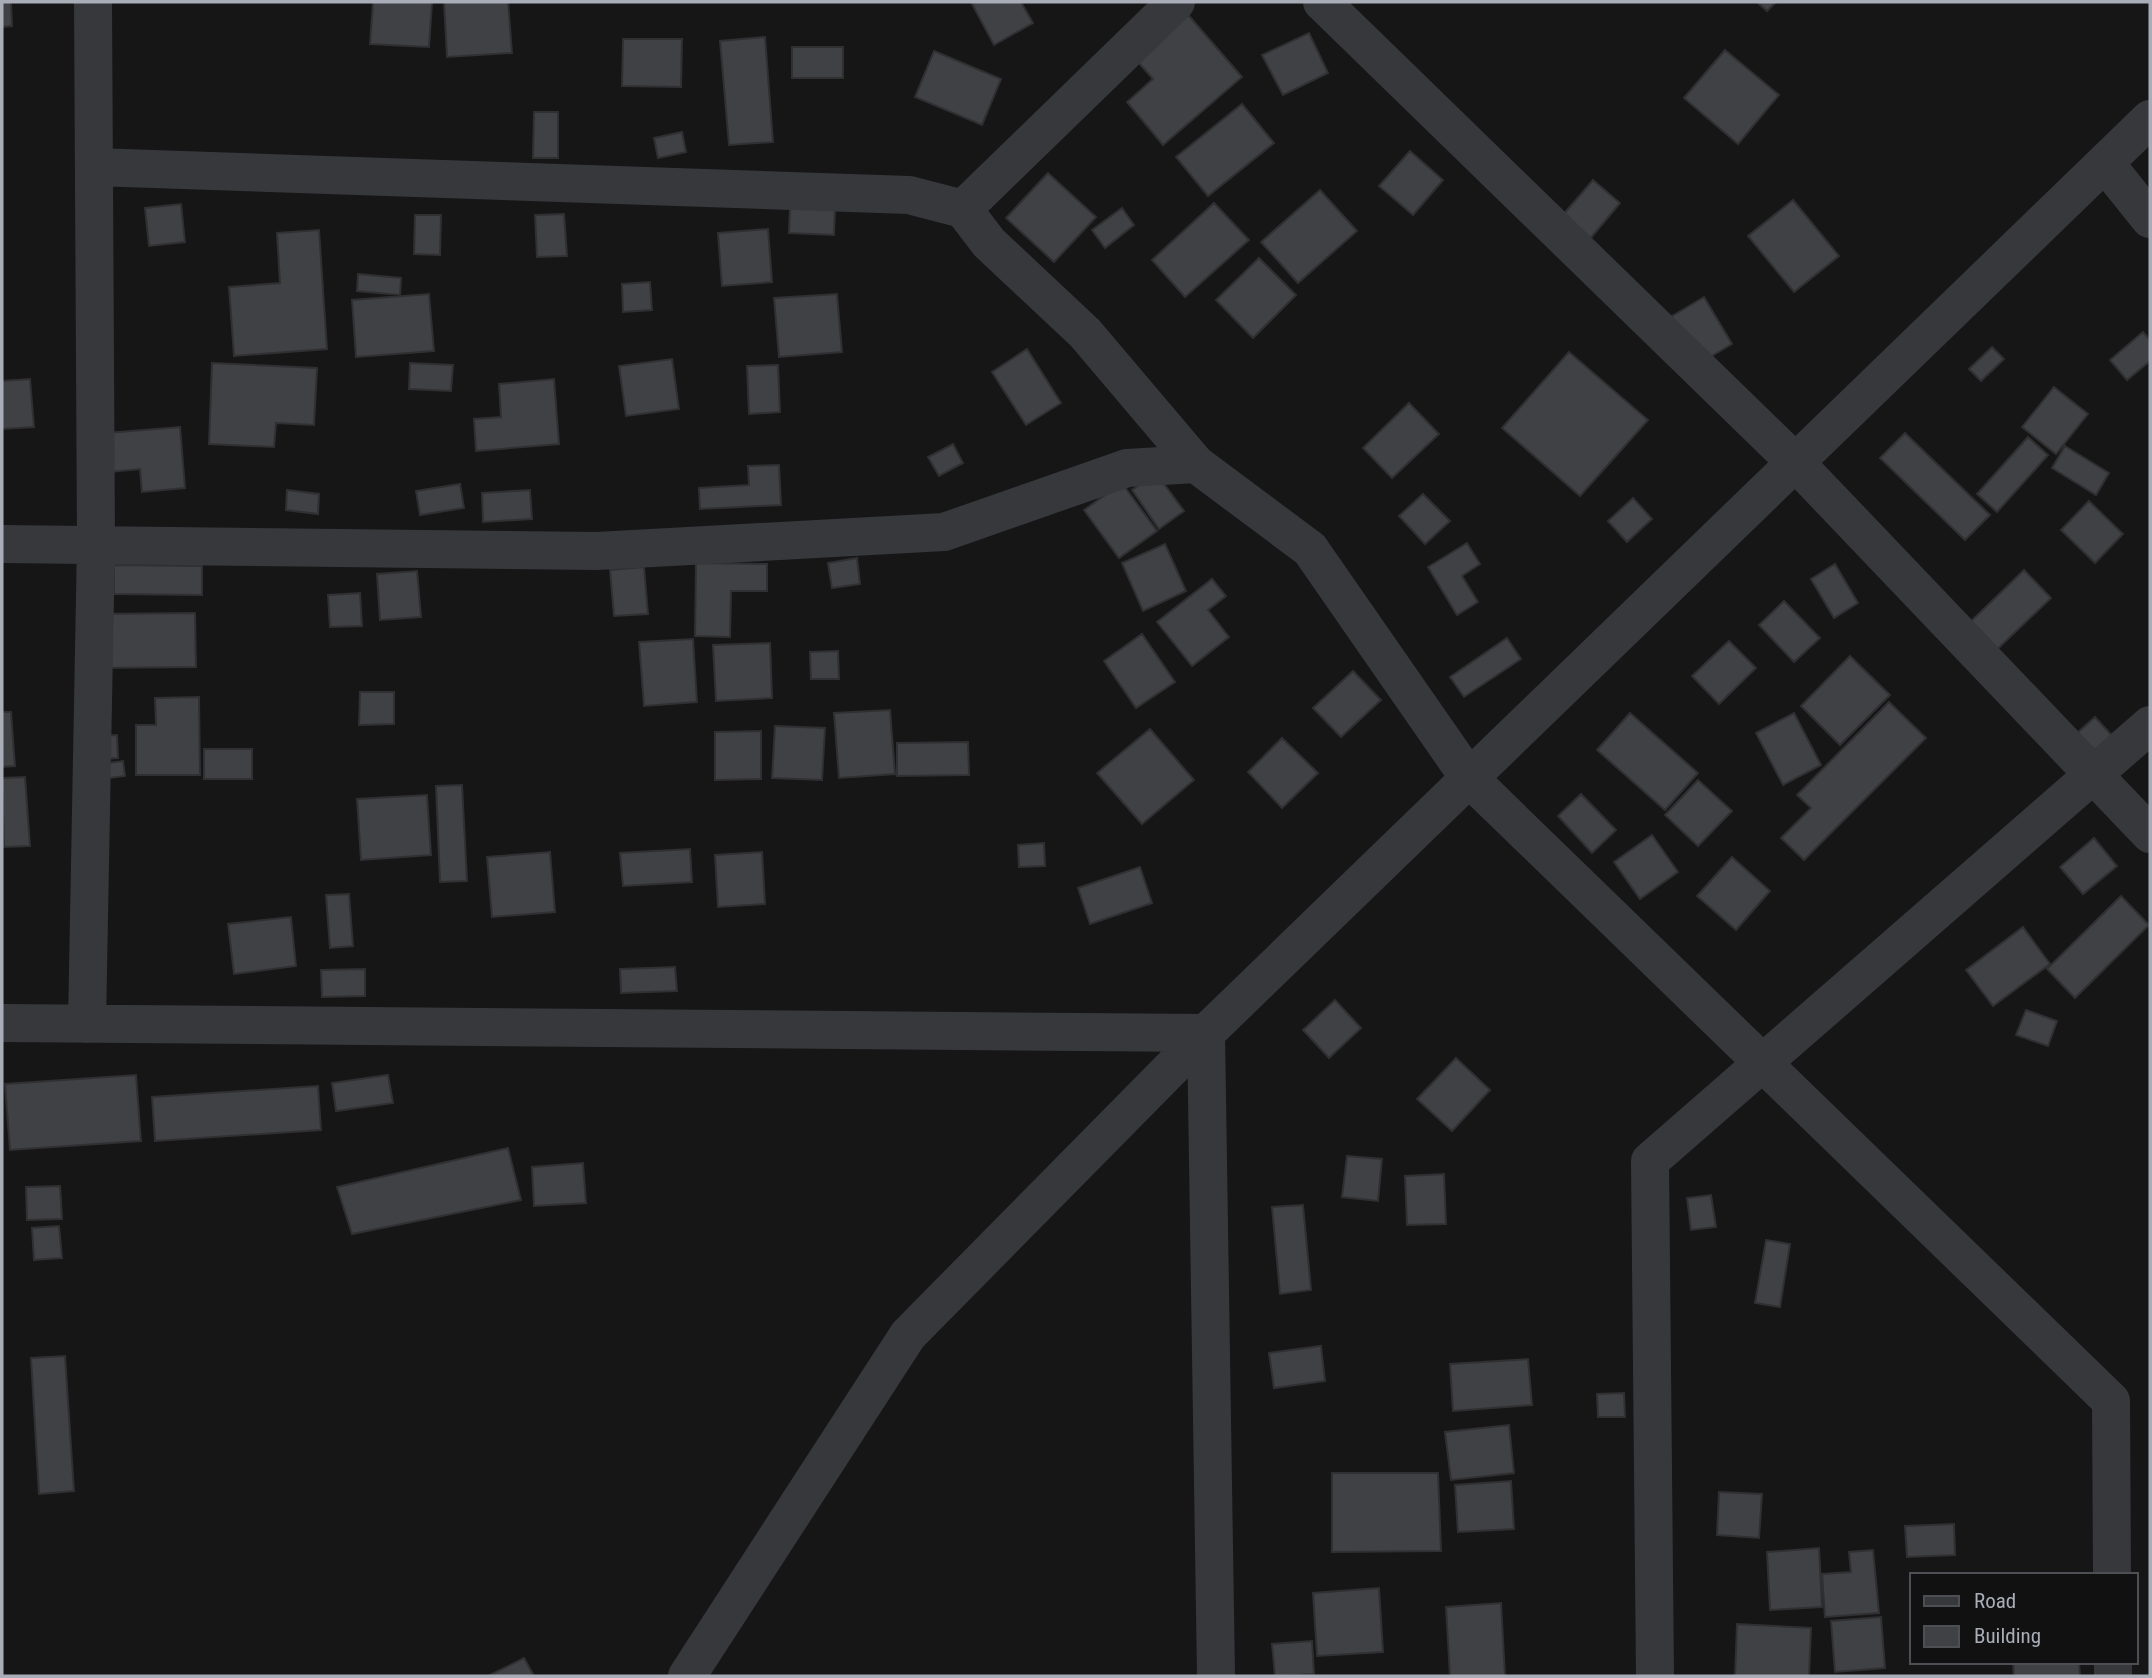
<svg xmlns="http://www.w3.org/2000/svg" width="2152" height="1678" font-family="'Roboto Condensed',sans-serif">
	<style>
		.building { fill: #404144; stroke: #303033; stroke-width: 2 }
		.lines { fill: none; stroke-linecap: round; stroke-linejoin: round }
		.minor { stroke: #37383c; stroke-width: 38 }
	</style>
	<rect width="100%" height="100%" fill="#161617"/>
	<path class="building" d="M2,2H11L12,26L2,27Z
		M373,2H432L429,47L370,44Z
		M444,2H508L512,53L447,57Z
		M976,2H1021L1033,23L994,45L972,4Z
		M1177,2L1242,77L1163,145L1127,102L1153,79L1123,45Z
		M1757,2H1776L1767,11Z
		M1309,33L1328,73L1283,95L1262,55Z
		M765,37L773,142L729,145L720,41Z
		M623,39H682L681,87L622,86Z
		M792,47H843V78H792Z
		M1725,50L1779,95L1738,144L1684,98Z
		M934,51L1001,79L982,125L915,97Z
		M1242,104L1274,143L1208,196L1176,157Z
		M534,112H558V158H533Z
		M682,132L686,152L658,158L654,138Z
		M1410,151L1443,180L1413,215L1379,186Z
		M1048,173L1096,217L1054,262L1006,218Z
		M1593,180L1620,203L1584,246L1556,223Z
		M1320,190L1357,231L1298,283L1261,242Z
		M1793,200L1839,256L1794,292L1748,236Z
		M1214,203L1249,240L1185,297L1152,260Z
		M181,204L185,242L149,246L145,208Z
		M790,207L835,208L834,235L789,233Z
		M1122,208L1134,225L1105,248L1092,230Z
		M564,214L567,256L537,257L535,215Z
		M415,215H441L440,255L414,254Z
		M768,229L772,282L722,286L718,233Z
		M319,230L327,349L234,356L229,287L280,283L277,233Z
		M1259,258L1296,295L1253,338L1216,300Z
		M358,274L401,278L400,295L357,291Z
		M650,282L652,310L623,312L622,284Z
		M429,294L434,351L356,357L352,300Z
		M837,294L842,352L779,357L774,298Z
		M1704,297L1732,344L1695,366L1667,319Z
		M2143,332L2150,340V361L2127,380L2110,360Z
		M1992,347L2004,359L1981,381L1969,369Z
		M1027,349L1061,403L1026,425L992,372Z
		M1569,352L1648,420L1580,496L1502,428Z
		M672,359L679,409L626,416L619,366Z
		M212,363L317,368L314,425L276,423L274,447L209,444Z
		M410,363L453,365L451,391L409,389Z
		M778,365L780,412L749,414L747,366Z
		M30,379L34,427L2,429V381Z
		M554,379L559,444L476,451L474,419L501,417L499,384Z
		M2054,387L2088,414L2056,454L2022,427Z
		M1409,403L1439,434L1392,478L1363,448Z
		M180,427L185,488L142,492L140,469L110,472L107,433Z
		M1905,433L1990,515L1965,540L1880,458Z
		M2028,437L2048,455L1997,512L1977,494Z
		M953,444L963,463L939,476L928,457Z
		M2065,446L2109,473L2096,495L2052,468Z
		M779,465L781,505L700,509L699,488L749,485L748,466Z
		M1156,473L1184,511L1159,529L1132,490Z
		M1122,483L1157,531L1119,558L1084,510Z
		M460,484L464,508L420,515L416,491Z
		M287,490L319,494L318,514L286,510Z
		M530,490L532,519L483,522L482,493Z
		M1423,494L1450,521L1425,544L1399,516Z
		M1633,498L1652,519L1627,542L1608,521Z
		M2089,501L2123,534L2095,563L2061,530Z
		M1467,543L1480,564L1462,576L1478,602L1457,615L1428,567Z
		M1165,544L1186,591L1143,611L1122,563Z
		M857,558L860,584L832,588L828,563Z
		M696,563L767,564V591H731L730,637L695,636Z
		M1835,564L1858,603L1834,618L1811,579Z
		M114,565L202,566V595L114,594Z
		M644,567L648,614L614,616L610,570Z
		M2024,570L2051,598L1990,656L1963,629Z
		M417,571L421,617L380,620L377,574Z
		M1212,579L1226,596L1208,610L1229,637L1192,666L1157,622Z
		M360,593L362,626L330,627L328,595Z
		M1784,601L1820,638L1794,662L1759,625Z
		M195,613L196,667L96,668L95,614Z
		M1142,634L1175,682L1136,708L1104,661Z
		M1507,638L1521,659L1464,697L1450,677Z
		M693,639L697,702L644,706L639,642Z
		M1729,641L1756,668L1719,704L1692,676Z
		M770,643L772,698L716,701L713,645Z
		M838,651L839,679H811L810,652Z
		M1850,656L1890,695L1840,745L1801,706Z
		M1353,671L1381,700L1341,737L1313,708Z
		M360,692H394V724L359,725Z
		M199,697L200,775H136V725H156L155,698Z
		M1889,702L1926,738L1804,860L1781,838L1811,808L1797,795Z
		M890,710L895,774L839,778L834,713Z
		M2,712H11L15,766L2,767Z
		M1630,713L1698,773L1665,810L1597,750Z
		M1794,713L1821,765L1783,785L1756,733Z
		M2095,717L2116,740L2087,766L2066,743Z
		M775,726L825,728L822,780L772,778Z
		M1150,729L1194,780L1142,824L1097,773Z
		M761,731V779L715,780V732Z
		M117,735L118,758L84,760L83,737Z
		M1282,738L1318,773L1282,808L1248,772Z
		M968,742L969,775L897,776V743Z
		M204,749H252V779H204Z
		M123,761L125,776L87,781L85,766Z
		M25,777L30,846L4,847L2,778Z
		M1698,780L1732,811L1698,846L1665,815Z
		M462,785L467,881L440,882L436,786Z
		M1581,794L1616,830L1592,853L1558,816Z
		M427,795L431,855L361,860L357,799Z
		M1652,835L1678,872L1640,899L1614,862Z
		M2094,838L2117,866L2083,894L2060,867Z
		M1044,843L1045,866L1019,867L1018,845Z
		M690,849L692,882L623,886L620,853Z
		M550,852L555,912L492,917L487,857Z
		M762,852L765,904L718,907L715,855Z
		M1732,857L1770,891L1736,930L1697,896Z
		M1140,867L1152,903L1090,924L1078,888Z
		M349,894L353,946L330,948L326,895Z
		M2121,896L2149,925L2075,998L2047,969Z
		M291,917L296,966L234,974L228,924Z
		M2023,927L2050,964L1993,1006L1966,970Z
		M675,967L677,991L621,993L620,969Z
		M365,969V996L322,997L321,970Z
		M1335,1000L1361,1028L1329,1058L1303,1030Z
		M2026,1010L2057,1021L2048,1046L2016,1035Z
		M1456,1058L1490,1090L1452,1131L1417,1099Z
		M136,1075L141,1141L10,1150L5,1084Z
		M388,1075L393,1103L336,1111L332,1083Z
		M318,1086L321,1130L155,1141L152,1097Z
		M508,1148L521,1200L352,1234L337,1187Z
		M1347,1156L1382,1159L1378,1201L1342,1197Z
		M583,1163L586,1203L534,1206L532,1167Z
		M1444,1174L1446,1224L1407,1225L1405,1176Z
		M60,1186L62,1219L27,1220L26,1187Z
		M1711,1195L1716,1227L1691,1230L1687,1198Z
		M1303,1205L1311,1290L1280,1294L1272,1207Z
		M59,1226L62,1258L34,1260L32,1228Z
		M1766,1240L1790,1244L1780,1307L1755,1303Z
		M1321,1346L1325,1381L1274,1388L1269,1353Z
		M65,1356L74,1491L39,1494L31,1358Z
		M1528,1359L1532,1405L1453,1411L1450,1364Z
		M1624,1393L1625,1417H1598L1597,1394Z
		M1509,1425L1514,1473L1451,1480L1445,1432Z
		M1332,1473H1438L1441,1551L1332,1552Z
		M1511,1481L1514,1529L1458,1532L1455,1485Z
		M1719,1492L1762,1494L1759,1538L1717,1535Z
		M1954,1524L1955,1555L1907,1557L1905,1526Z
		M1819,1548L1822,1607L1770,1610L1767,1552Z
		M1873,1550L1879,1613L1825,1617L1822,1574L1851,1572L1849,1552Z
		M1379,1588L1383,1652L1317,1656L1313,1593Z
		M1501,1603L1505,1676H1450L1446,1607Z
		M1881,1617L1885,1668L1835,1672L1831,1621Z
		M1737,1624L1811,1628L1809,1676H1735Z
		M1312,1641L1314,1674L1275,1676L1272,1644Z
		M524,1658L534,1676H488Z
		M2013,1662H2079L2080,1676H2014Z"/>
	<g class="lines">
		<path class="minor" d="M1322,2L1795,462L2150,834
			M2105,163L2150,219
			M94,167L909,195L963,209L989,243L1085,333L1196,464
			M963,209L1176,2
			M2,544L597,551L944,532L1127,468L1196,464L1310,549L1469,778L2111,1401L2112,1575
			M2,1023L1206,1033
			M87,1024L96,543L93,2
			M1206,1033L1216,1676
			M2113,1662V1676
			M687,1676L908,1335L1206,1033L2150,119
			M1655,1676L1650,1161L2150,725"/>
	</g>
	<rect width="2152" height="1678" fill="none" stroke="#a9adb7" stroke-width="7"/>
	<rect x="1910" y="1573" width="228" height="91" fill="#111112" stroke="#4e4f54" stroke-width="2"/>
	<rect x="1924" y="1596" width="35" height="10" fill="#37383c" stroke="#4e4f54" stroke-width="2"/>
	<text x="1974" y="1608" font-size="21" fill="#a9adb7">Road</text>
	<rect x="1924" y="1626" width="35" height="21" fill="#404144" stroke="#4e4f54" stroke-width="2"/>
	<text x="1974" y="1643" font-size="21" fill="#a9adb7">Building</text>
</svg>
